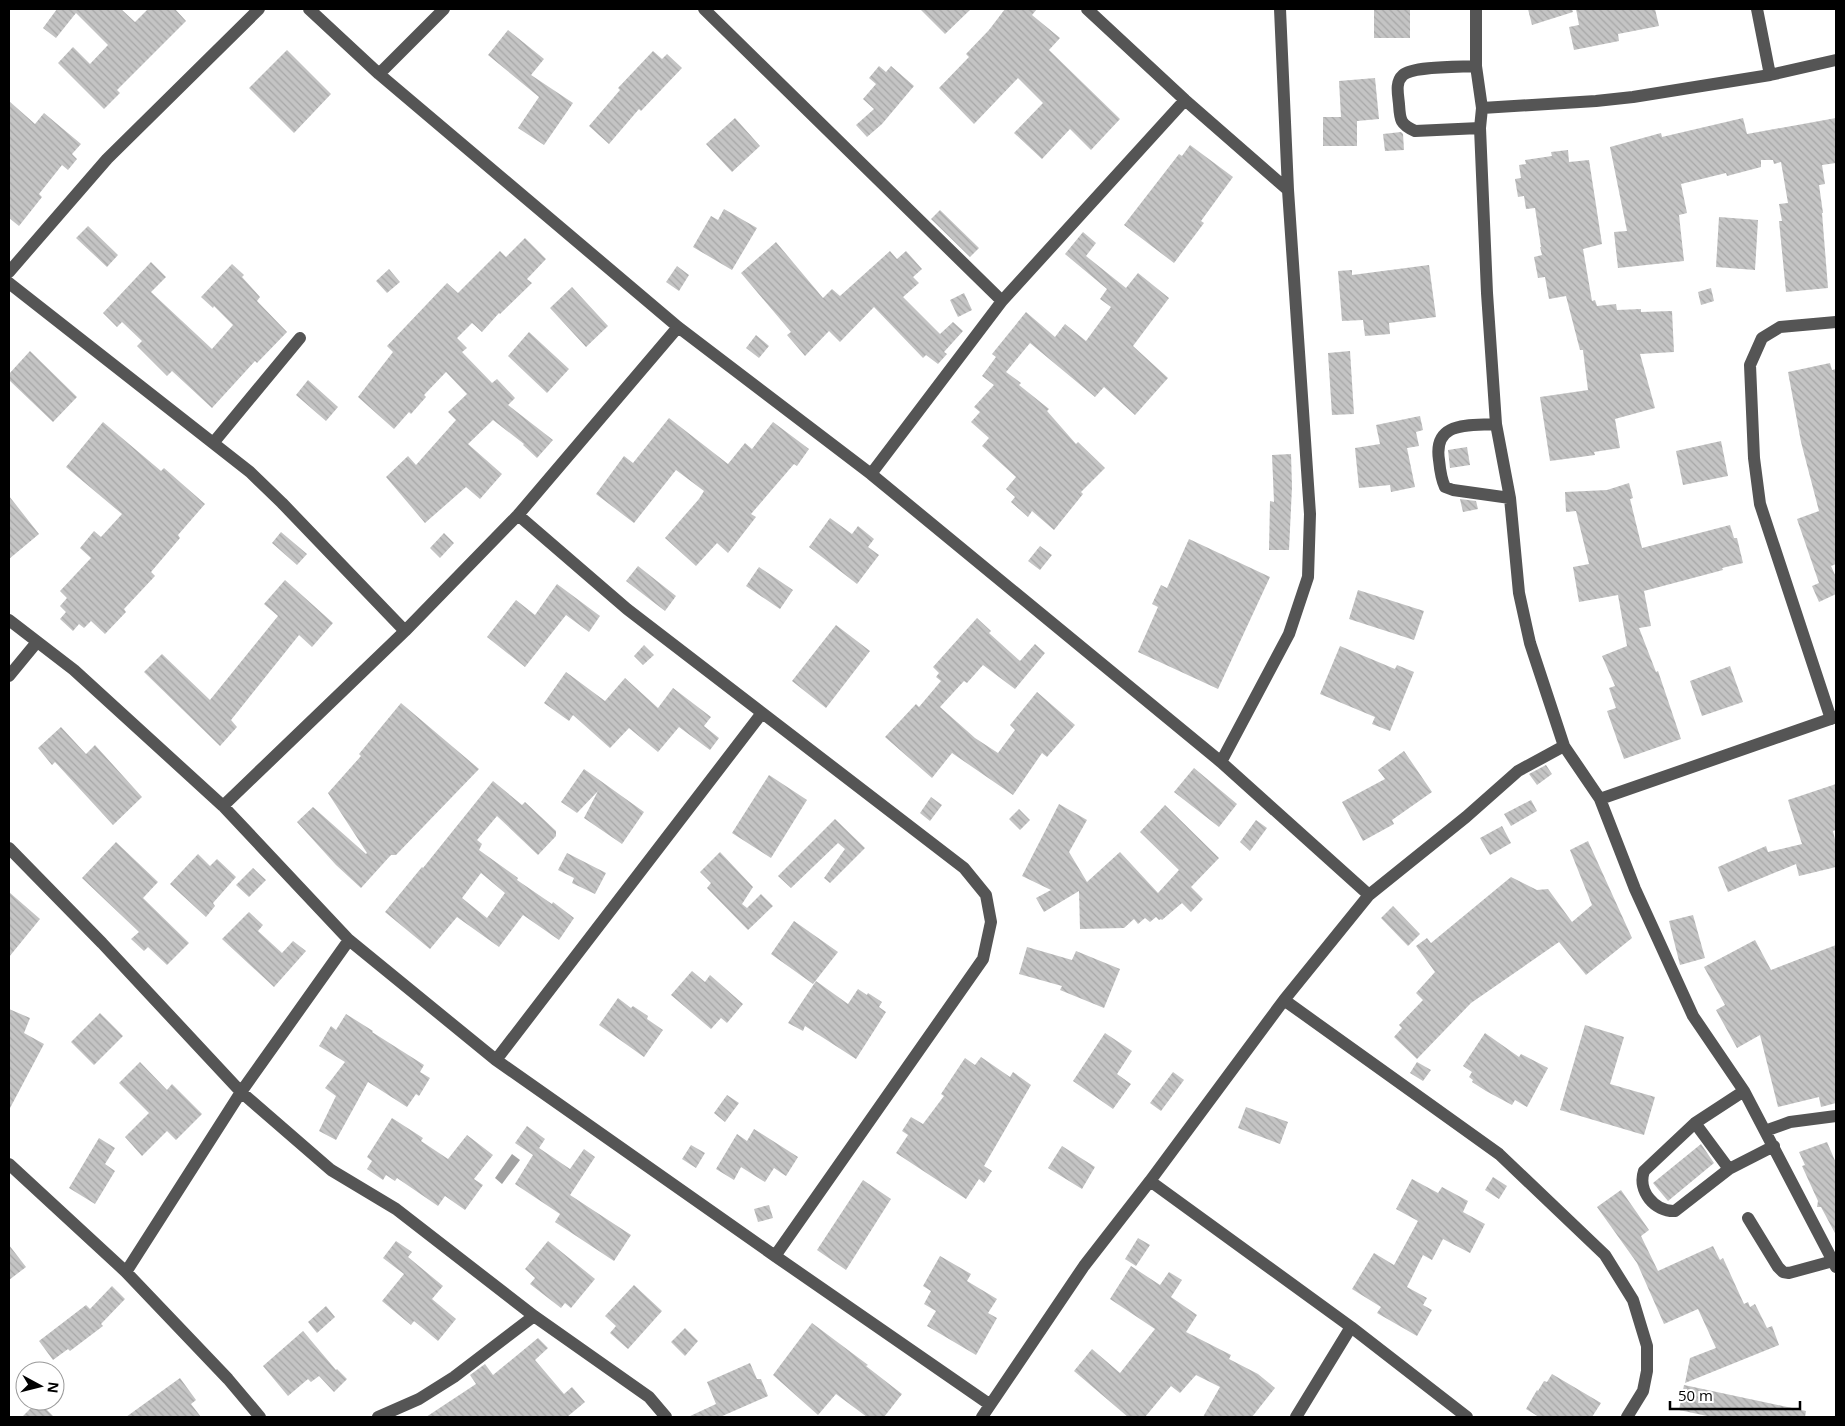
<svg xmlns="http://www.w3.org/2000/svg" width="1845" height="1426" font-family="'Open Sans',sans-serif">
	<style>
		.water { fill: #a3a3a3 }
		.building { fill: url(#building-back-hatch); fill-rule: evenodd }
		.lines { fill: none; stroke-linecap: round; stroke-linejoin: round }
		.minor { stroke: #555; stroke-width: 12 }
	</style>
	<defs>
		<pattern id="building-back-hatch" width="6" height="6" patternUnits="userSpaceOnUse" patternTransform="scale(1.25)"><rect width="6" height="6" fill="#c4c4c4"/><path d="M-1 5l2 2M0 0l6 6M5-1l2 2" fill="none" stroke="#a7a7a7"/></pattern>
	</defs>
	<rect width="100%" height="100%" fill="#fff"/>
	<path class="water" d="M512,1154L520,1160L502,1184L495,1178Z"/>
	<path class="building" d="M57,9H121L135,22L148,9H175L186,21L117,90L120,93L104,109L58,63L73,47L90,64L108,45L76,13L56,38L43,28Z
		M920,9H971L945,34Z
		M1005,9H1037L1032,15L1060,38L1049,50L1120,119L1091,150L1070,129L1042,159L1014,133L1043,103L1018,78L974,124L939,88L969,57L966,54L989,30Z
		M1374,9H1410V38H1374Z
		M1528,9H1572L1573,12L1532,25Z
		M1576,9H1655L1659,26L1618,34L1619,41L1574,50L1569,27L1579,25Z
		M508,30L544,59L531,75L573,103L544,145L518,128L539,97L488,55Z
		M287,50L331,94L294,133L249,88Z
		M653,51L662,59L667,54L682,68L641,111L639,109L609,144L589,126L620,90L618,88Z
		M879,66L886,72L891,66L914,86L882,124L867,137L856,125L874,109L863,99L876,84L869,78Z
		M1375,78L1379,119L1357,121V146H1323V117H1341L1339,81Z
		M9,101L35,124L44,113L81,144L72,154L77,159L68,170L62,165L39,194L42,197L19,226L9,218Z
		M735,118L760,146L732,172L706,144Z
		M1743,118L1747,134L1836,118V163L1822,165L1825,184L1819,185L1823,213H1822L1828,288L1786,292L1779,221H1782L1779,204L1788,203L1781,162L1774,164L1773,160H1761V167L1727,176L1726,173L1681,184L1687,213L1679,215L1684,261L1618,268L1614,232L1627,231L1610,147L1661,133L1662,137Z
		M1401,132L1403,134L1404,150L1385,151L1383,134Z
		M1190,145L1233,177L1201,221L1204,223L1174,263L1124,225L1179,154L1182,156Z
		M1568,150L1569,162L1589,160L1602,244L1583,249L1592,301L1595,300L1597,306L1616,304L1617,310L1641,309V312L1672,311L1674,352L1640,354L1655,408L1615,419L1620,448L1594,452L1595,455L1550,461L1540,397L1588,390L1583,350H1580L1566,296L1549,299L1545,277L1538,278L1534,257L1542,255L1540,247H1541L1535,208L1526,209L1524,196L1518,197L1515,179L1521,178L1519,165L1526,164L1525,160L1552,156L1551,152Z
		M724,209L757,228L732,270L693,247L711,216L718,220Z
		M940,210L979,248L970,257L931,219Z
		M1719,217L1758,220L1755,270L1716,267Z
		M88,226L118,255L107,267L76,238Z
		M1083,232L1096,243L1086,256L1126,288L1138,273L1169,298L1133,346L1168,378L1135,415L1104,387L1095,397L1030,343L1006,372L1021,383L1019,385L1049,409L1047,411L1076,444L1078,442L1105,468L1081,492L1083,494L1054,530L1032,511L1028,517L1011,502L1015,497L1006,489L1016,477L982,446L989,438L971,422L980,412L974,407L994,385L982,376L996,357L992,354L1026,312L1055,337L1065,324L1086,341L1111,307L1100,299L1107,289L1065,254Z
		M525,238L546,259L527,279L532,283L500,314L499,313L482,332L472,323L457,338L467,348L462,352L492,383L497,379L515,398L508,405L553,440L537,458L523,445L524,444L493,420L468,444L502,474L480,499L466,487L425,523L386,477L408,456L416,465L456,420L448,412L467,394L446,372L424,395L426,397L411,414L409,412L394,429L358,397L393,352L387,346L447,283L458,293L500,251L506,257Z
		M776,242L823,298L832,289L840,296L890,251L897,259L906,251L922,269L913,277L919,283L903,297L940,334L953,322L963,331L944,352L947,354L938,364L926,355L923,358L874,307L840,342L829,331L805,356L787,335L791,332L741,273Z
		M151,262L166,277L151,292L212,349L233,325L214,306L213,308L201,297L232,264L244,275L242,277L260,297L257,301L287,332L257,363L255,361L212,408L172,371L167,376L137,346L142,341L122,322L117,327L103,313Z
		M1429,265L1436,317L1389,323L1390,334L1365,336L1363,320L1342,321L1338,271L1352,270V275Z
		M677,266L689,275L679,291L666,282Z
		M389,269L400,282L387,293L376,281Z
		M572,287L608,326L586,347L550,308Z
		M1711,288L1714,301L1701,305L1698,292Z
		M964,293L972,310L958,317L950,300Z
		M529,332L569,369L547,393L508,356Z
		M756,335L769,346L759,358L746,348Z
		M30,351L77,397L53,422L9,380V374Z
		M1350,351L1354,414L1332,415L1328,353Z
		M1830,363L1832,370L1836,369V564L1831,566L1836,577V594L1819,602L1812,586L1819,583L1797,519L1819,511L1801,442L1788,372Z
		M308,380L338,407L326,421L296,395Z
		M1420,416L1423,430L1416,432L1419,446L1407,448L1415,487L1391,492L1390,485L1359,488L1355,448L1380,444L1376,425Z
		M669,418L728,464L745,443L752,449L773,422L809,449L797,466L794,464L751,514L756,517L728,553L717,543L696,566L665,538L699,499L704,491L676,470L634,523L596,494L624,456L633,463Z
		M103,422L161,471L164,468L205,504L178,535L180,538L151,572L155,576L124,609L126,612L105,634L91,621L84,628L79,624L73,631L60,619L66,612L60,606L67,598L60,591L91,558L80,548L94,531L101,537L122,514L66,467Z
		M1721,441L1728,476L1683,485L1676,451Z
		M1467,447L1470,465L1450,468L1448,450Z
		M1291,454L1292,487L1289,550H1269L1270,501L1274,502L1272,455Z
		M1629,483L1633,498L1630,499L1642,548L1730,525L1734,538H1737L1743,563L1722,568L1723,570L1644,591L1651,626L1639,628L1656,672L1658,671L1681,739L1624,759L1607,711L1616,708L1609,688L1615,686L1602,656L1627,646L1618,595L1579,602L1573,567L1589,564L1576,511L1566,512L1565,492L1607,490Z
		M9,496L39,534L9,559Z
		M1460,499L1476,501L1478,509L1463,512Z
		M830,518L852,534L858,526L874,539L868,547L879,555L857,584L809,547Z
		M281,532L307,554L297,565L272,543Z
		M444,533L454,543L440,558L430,548Z
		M1189,539L1270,577L1218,689L1138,652L1158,607L1152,604L1161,585L1167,588Z
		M1040,546L1052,555L1040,570L1028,561Z
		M638,566L676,596L665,611L626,581Z
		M759,567L793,590L780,609L746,586Z
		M285,580L333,623L312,647L299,635L231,720L237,727L220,746L144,672L162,654L210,700L278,616L264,604Z
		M557,584L600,616L589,632L566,615L525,667L487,637L516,600L535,615Z
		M1358,590L1424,611L1414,640L1349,619Z
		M977,618L991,631L989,633L1020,661L1035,644L1045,653L1015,689L983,665L967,683L964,681L940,707L975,738L998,753L1015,730L1010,725L1037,692L1075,725L1047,757L1042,753L1013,795L952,753L932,778L885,737L916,704L919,707L941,681L936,677L939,673L933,667Z
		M836,625L870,651L826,708L792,681Z
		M644,645L654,655L643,665L634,656Z
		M1340,646L1395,669L1397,665L1414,672L1390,731L1372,724L1375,717L1320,694Z
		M1730,666L1743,702L1702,716L1690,681Z
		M566,672L605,701L625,678L658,708L673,688L711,717L704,726L719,738L710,750L679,727L658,752L629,728L610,748L573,715L569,721L544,703Z
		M401,703L479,769L396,855H391L361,888L336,865L297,822L313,807L366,854L367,853L328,793L361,756L359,754Z
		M61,727L86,754L95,745L142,797L113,825L55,762L52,765L38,748Z
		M1404,751L1432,792L1392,820L1394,824L1363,841L1342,802L1385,779L1378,770Z
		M1546,765L1552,774L1537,785L1529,774Z
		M1194,768L1237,804L1219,827L1174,792Z
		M584,769L644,812L622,844L584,818L598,791L577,813L561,802Z
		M769,775L807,800L771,858L732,833Z
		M493,781L522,805L525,802L556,831V836L538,855L497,816L477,840L482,844L479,850L518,878L517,880L552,904L553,902L574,918L559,940L523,915L499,947L457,917L430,949L385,912L422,867L423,868ZM481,873L505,893L487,918L462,898Z
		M1836,784V830L1833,831L1836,844V867L1799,876L1796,864L1728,892L1718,867L1766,846L1768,852L1802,844L1788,800Z
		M931,797L942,805L930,821L920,813Z
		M1531,800L1537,811L1511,826L1504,814Z
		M1059,804L1087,820L1069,852L1087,882L1120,852L1158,893L1179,870L1140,832L1165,805L1219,858L1191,887L1203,899L1191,912L1182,903L1162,920L1161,919L1159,920L1156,917L1150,922L1145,918L1138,924L1134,919L1124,928L1080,929L1079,891L1044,912L1036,898L1051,890L1022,876Z
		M1019,809L1030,820L1020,830L1009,819Z
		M835,819L865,848L830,883L824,878L845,849L838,843L791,888L778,876Z
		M1256,820L1267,828L1250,851L1240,842Z
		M1502,826L1511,843L1490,855L1480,838Z
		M1588,841L1632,938L1586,975L1559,942L1471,1003L1417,1059L1394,1037L1402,1028L1399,1025L1423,1000L1416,993L1435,972L1416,946L1427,938L1431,943L1511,877L1537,890L1548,889L1572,922L1592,905L1570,850Z
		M116,842L158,882L143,898L189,943L167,965L148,947L144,951L131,939L139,932L82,878Z
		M720,852L753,887L742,904L747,908L761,894L773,906L748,930L707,888L711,883L700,872Z
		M567,853L606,873L595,894L572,883L574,878L558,870Z
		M198,854L210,866L217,859L236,877L213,903L215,906L206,917L170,884Z
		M253,868L266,880L249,897L236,885Z
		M9,892L40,919L9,957Z
		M1393,906L1420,934L1408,946L1381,918Z
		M249,912L263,925L258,931L282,953L293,941L306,951L274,987L222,939Z
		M1693,915L1705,958L1680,965L1669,921Z
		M794,921L838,952L813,984L771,954Z
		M1755,940L1771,970L1836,945V1103L1821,1107L1819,1097L1778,1107L1760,1035L1737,1048L1716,1010L1725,1005L1704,967Z
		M1027,947L1072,960L1076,951L1120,969L1104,1008L1060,990L1062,986L1019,974Z
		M692,971L705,982L710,975L743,1004L727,1023L721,1018L711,1029L671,995Z
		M816,981L848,1004L858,989L867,995L868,993L882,1002L879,1007L886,1012L856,1059L805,1026L803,1031L788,1023Z
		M618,998L631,1008L633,1006L648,1016L647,1019L663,1030L644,1057L599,1025Z
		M9,1009L30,1018L24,1033L44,1044L9,1110Z
		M100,1013L123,1036L94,1065L71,1042Z
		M346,1014L373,1031L372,1032L424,1065L420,1072L430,1078L419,1096L416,1094L407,1107L368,1082L336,1140L319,1131L336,1096L325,1088L345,1062L319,1046L331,1026L336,1030Z
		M1585,1025L1624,1037L1610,1084L1655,1097L1644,1135L1560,1110Z
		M1105,1033L1132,1051L1117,1074L1131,1084L1113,1109L1073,1081Z
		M1485,1033L1519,1057L1521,1054L1548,1068L1527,1107L1515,1100L1512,1105L1486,1091L1472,1082L1473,1080L1469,1077L1472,1072L1463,1066Z
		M981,1057L1010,1077L1013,1072L1031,1085L984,1166L992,1171L984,1183L979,1179L966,1199L896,1153L908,1135L902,1131L911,1117L923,1124L944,1096L941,1094L965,1058L975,1065Z
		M140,1062L167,1090L172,1084L202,1114L176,1140L167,1131L142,1156L125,1137L149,1113L119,1083Z
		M1417,1062L1431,1070L1423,1081L1410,1073Z
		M1173,1072L1184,1080L1161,1111L1150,1103Z
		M727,1095L739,1103L725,1122L714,1113Z
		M1246,1107L1288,1122L1280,1144L1238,1128Z
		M392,1118L423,1138L421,1141L448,1159L467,1135L493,1155L474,1179L483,1185L465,1210L445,1196L438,1206L397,1178L395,1181L386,1175L383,1180L367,1169L372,1161L367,1157Z
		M527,1126L545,1139L539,1148L570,1169L584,1149L595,1157L570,1195L631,1235L614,1261L555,1222L560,1214L515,1184L533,1155L515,1143Z
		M754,1129L798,1157L786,1176L774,1168L765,1182L741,1167L734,1180L716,1169L737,1134L747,1141Z
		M99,1138L115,1148L105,1164L115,1171L95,1204L69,1188Z
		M1827,1142L1836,1163V1235L1821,1207H1817L1818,1201L1802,1166L1805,1165L1799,1152Z
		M1701,1144L1714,1163L1668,1201L1653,1183Z
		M691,1145L705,1153L696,1168L682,1159Z
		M1062,1146L1095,1167L1082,1189L1048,1168Z
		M1493,1177L1507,1186L1499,1199L1485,1190Z
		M1412,1179L1438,1193L1442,1187L1468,1201L1463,1212L1485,1224L1470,1253L1443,1239L1432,1260L1423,1255L1407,1287L1427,1298L1423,1305L1432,1310L1417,1336L1377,1313L1381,1307L1352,1289L1374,1253L1394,1265L1418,1221L1396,1209Z
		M863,1180L891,1199L846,1270L817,1250Z
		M1621,1190L1649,1230L1641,1236L1658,1271L1713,1246L1720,1260L1723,1258L1744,1304L1748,1302L1750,1307L1755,1304L1767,1328L1772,1326L1779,1345L1685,1383L1690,1358L1716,1348L1698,1309L1664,1324L1637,1263L1597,1207Z
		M769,1205L773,1218L758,1222L754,1209Z
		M1138,1238L1150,1245L1136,1266L1125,1259Z
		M396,1241L412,1252L408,1257L443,1286L432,1299L456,1319L438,1341L414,1321L411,1325L382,1301L404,1274L383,1258Z
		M548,1241L595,1279L571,1308L565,1303L561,1308L530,1284L535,1278L525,1269Z
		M9,1245L26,1267L9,1280Z
		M940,1256L971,1274L967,1281L997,1299L988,1313L997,1318L976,1355L927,1326L936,1311L924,1304L931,1291L923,1286Z
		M1131,1266L1160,1285L1169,1272L1182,1280L1171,1297L1197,1315L1186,1332L1231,1355L1229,1359L1258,1374L1275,1388L1252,1417H1203L1220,1387L1196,1375L1180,1393L1171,1386L1145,1417H1128L1074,1371L1092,1349L1120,1373L1155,1329L1110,1299Z
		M634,1285L662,1311L628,1349L610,1333L616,1326L605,1316Z
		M112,1286L125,1299L101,1324L103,1326L70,1351L68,1349L53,1360L39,1341L86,1305L90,1309Z
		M326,1306L335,1317L317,1333L308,1322Z
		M812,1323L868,1365L866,1366L902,1394L884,1417H867L836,1394L818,1415L773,1375Z
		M685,1328L698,1341L685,1356L671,1342Z
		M303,1331L336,1370L337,1369L347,1379L334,1392L319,1376L311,1382L308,1379L288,1396L263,1366Z
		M538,1338L548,1348L535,1360L564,1394L572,1387L585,1402L567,1417H426L476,1384L470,1375L485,1364L493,1375Z
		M750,1363L757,1379H761L768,1396L720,1417H688L716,1404L707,1382Z
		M1552,1374L1601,1403L1592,1417H1539L1526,1409L1537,1390L1538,1391L1544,1381L1547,1382Z
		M180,1378L196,1400L191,1404L201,1417H126Z
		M1684,1385L1806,1411L1805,1417H1712L1679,1410Z
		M38,1401L54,1417H22Z"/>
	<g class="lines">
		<path class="minor" d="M309,9L379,74L678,327L871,474L1221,762L1369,895
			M704,9L1002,301
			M1087,9L1185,100L1288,190
			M1476,9V66L1482,108L1480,128L1487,293L1496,424L1510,498L1519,593L1530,643L1564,746L1600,799L1635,889L1693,1016L1744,1091L1836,1267
			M1757,9L1770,75
			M1476,66C1461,67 1413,66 1403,75C1395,82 1398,94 1399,104C1400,120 1400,124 1415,131L1480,128
			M379,74L444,9
			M1482,108L1596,101L1633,97L1770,75L1836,60
			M9,272L107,159L259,9
			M9,283L250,472L282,503L405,631
			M1496,424C1468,426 1433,421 1439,460C1440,470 1441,479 1445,487L1453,490L1510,498
			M214,442L300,338
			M871,474L1002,301L1185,100
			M518,515L627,609L964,868L986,895L991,922L983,959L775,1256
			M9,620L74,670L223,806L349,940L496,1060L775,1256L989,1404
			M9,676L37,642
			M1831,719L1760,504L1754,458L1750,365L1762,338L1780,327L1836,322
			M1221,762L1289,634L1308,577L1310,514L1288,190L1280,9
			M1600,799L1836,717
			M223,806L405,631L518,515L678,327
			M9,848L102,943L241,1092L331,1170L396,1209L534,1316L649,1397L666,1417
			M1284,1000L1499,1154L1605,1255L1633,1300L1647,1346V1371L1643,1391L1627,1417
			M496,1060L762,713
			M1744,1091L1695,1123L1644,1171C1637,1191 1655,1212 1675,1211L1729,1169L1774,1146
			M1695,1123L1729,1169
			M1765,1131L1790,1122L1836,1116
			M9,1164L126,1272L228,1379L260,1417
			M1150,1181L1351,1327L1467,1417
			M1748,1218L1778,1267L1783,1272L1789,1273L1833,1261
			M126,1272L241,1092L349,940
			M378,1417L419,1399L454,1377L534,1316
			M982,1417L1084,1266L1150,1181L1284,1000L1369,895L1466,817L1518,771L1564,746
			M1296,1417L1351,1327"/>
	</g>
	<rect width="1845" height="1426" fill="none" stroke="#000000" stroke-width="20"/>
	<g transform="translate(40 1386) rotate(97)"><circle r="24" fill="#ffffff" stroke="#999999"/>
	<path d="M0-4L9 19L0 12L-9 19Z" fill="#000000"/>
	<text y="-8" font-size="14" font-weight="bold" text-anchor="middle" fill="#000000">N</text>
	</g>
	<path d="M1670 1401v8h130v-8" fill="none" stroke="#000000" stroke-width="2.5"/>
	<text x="1678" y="1401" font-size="15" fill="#000000" stroke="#ffffff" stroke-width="4" paint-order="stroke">50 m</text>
</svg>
